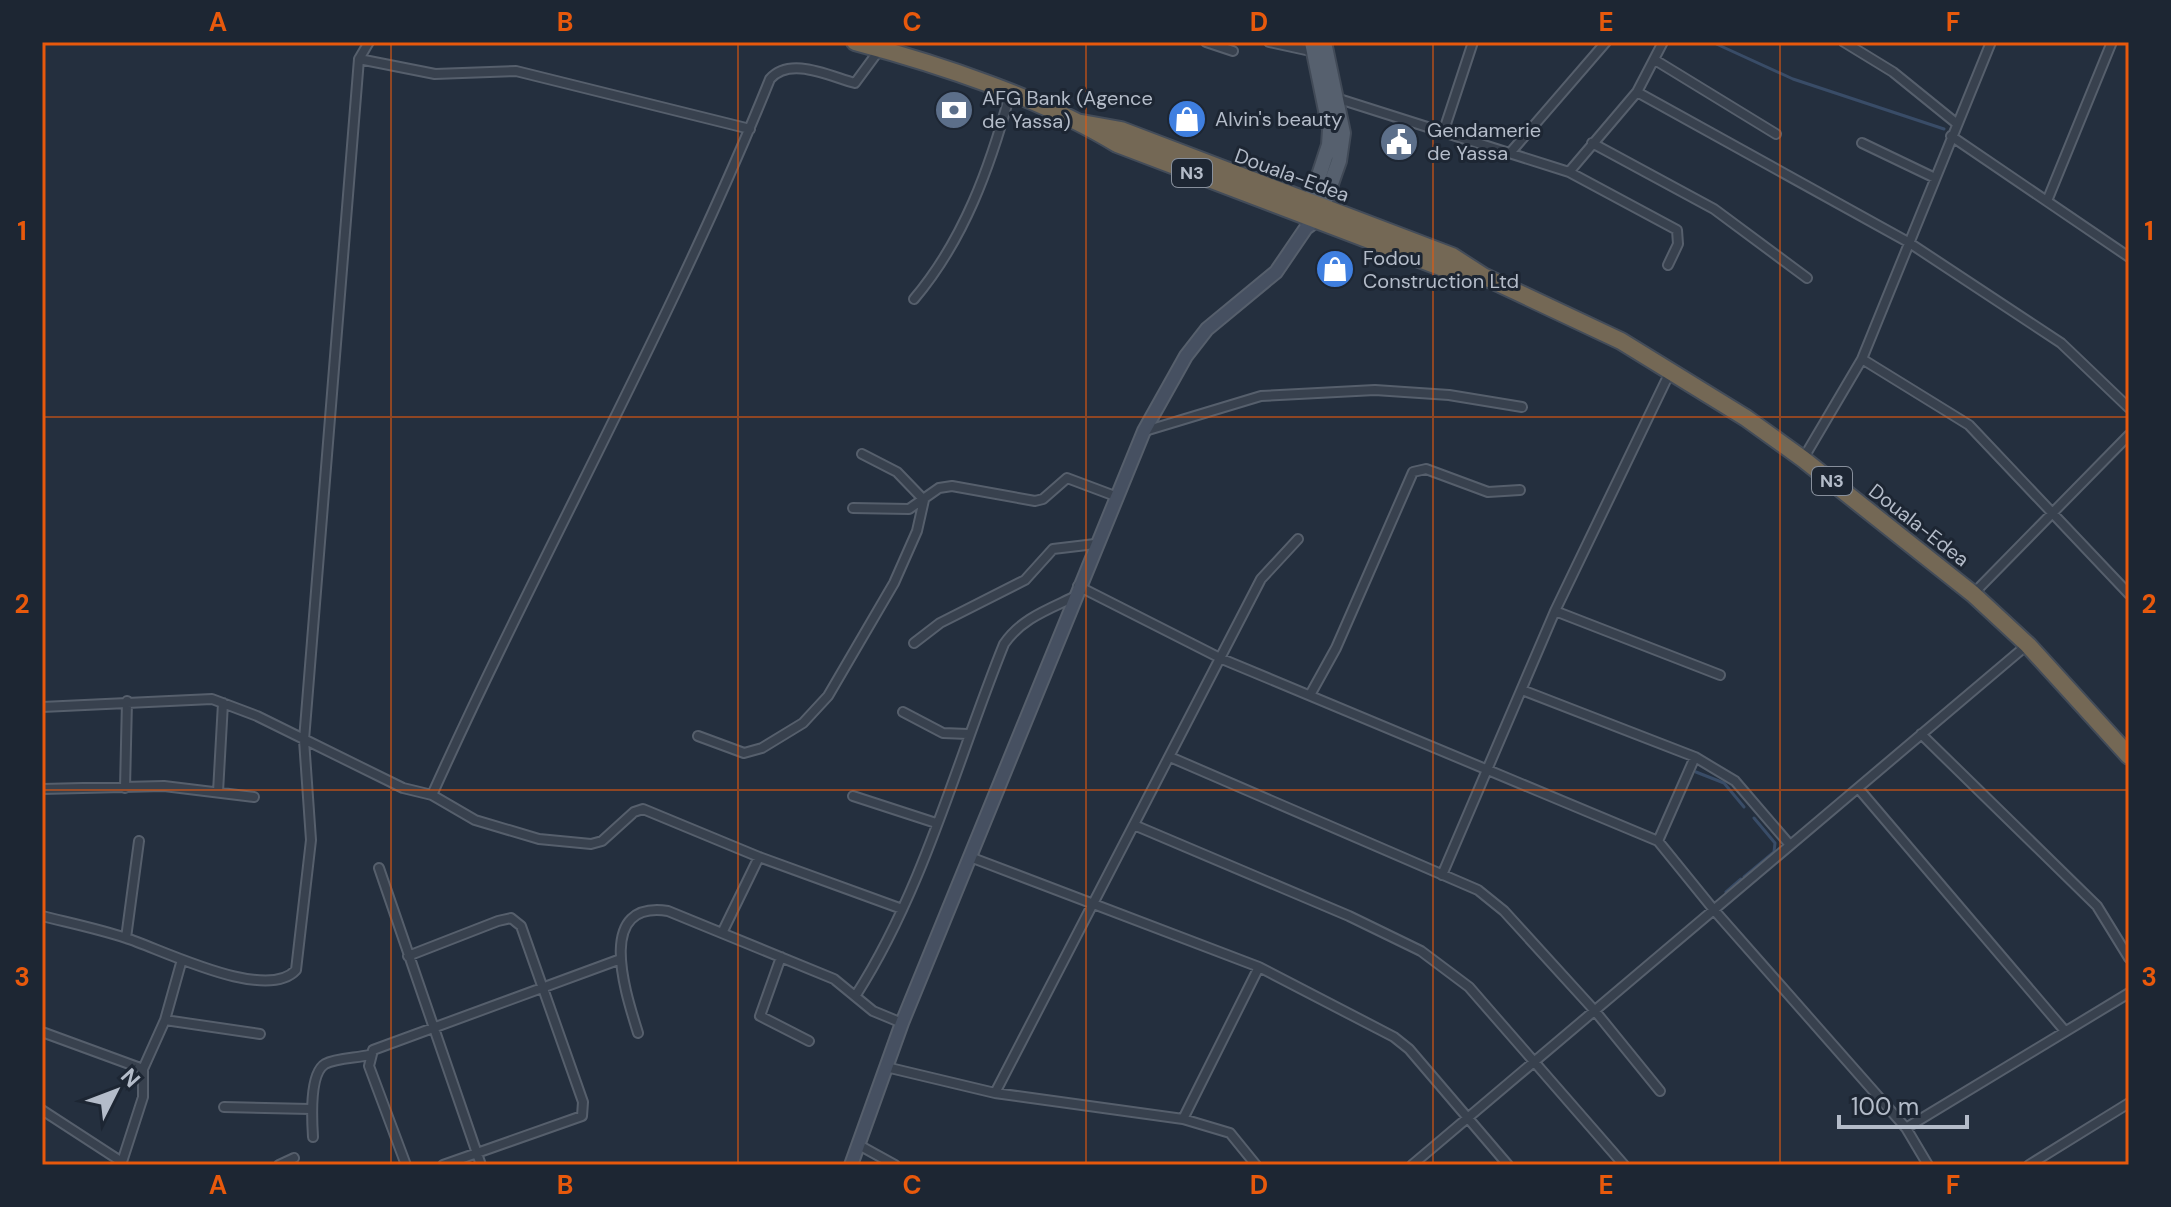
<svg xmlns="http://www.w3.org/2000/svg" width="2171" height="1207" font-family="'DM Sans',sans-serif">
	<style>
		.lines { fill: none; stroke-linecap: round; stroke-linejoin: round }
		.stream { stroke: #394c67; stroke-width: 3 }
		.street-casing { stroke: #565f6c; stroke-width: 12 }
		.secondary-casing { stroke: #565f6c; stroke-width: 16 }
		.primary-casing { stroke: #414a57; stroke-width: 18 }
		.highway-casing { stroke: #434c59; stroke-width: 20 }
		.street { stroke: #38414e; stroke-width: 8 }
		.secondary { stroke: #465061; stroke-width: 12 }
		.primary { stroke: #56606e; stroke-width: 14 }
		.highway { stroke: #746855; stroke-width: 16 }
		.grid { fill: none; stroke: #e8590c; stroke-width: 2; stroke-opacity: 0.55 }
		.labels { text-anchor: middle; dominant-baseline: central; stroke-width: 6; stroke-linejoin: round; paint-order: stroke }
		.shield { fill: #1d2633; stroke: #878f9c; stroke-width: 2 }
		.shield-label { font-size: 18px; font-weight: bold; fill: #b4bcc9 }
		.poi-label { font-size: 20px; fill: #b4bcc9; stroke: #1d2633; text-anchor: start }
		.street-label { font-size: 20px; fill: #b4bcc9; stroke: #1d2633 }
		.neatline { fill: none; stroke: #e8590c; stroke-width: 3 }
		.grid-label { font-size: 26px; text-anchor: middle; font-weight: bold; fill: #e8590c }
	</style>
	<rect width="100%" height="100%" fill="#242f3e"/>
	<g class="lines">
		<path class="stream" d="M1712,42L1793,79L1944,129
			M1696,772L1724,783L1744,807
			M1744,877L1774,852L1775,843L1754,818
			M1726,892L1741,879"/>
		<g class="street-casing">
			<path id="street" d="M1206,42L1233,51
				M1269,42L1315,52
				M1844,42L1893,72L1956,123
				M359,59L435,74L516,71L750,129
				M1655,60L1776,134
				M1637,92L1908,242L2061,343L2129,408
				M1336,98L1569,172L1677,230L1678,244L1668,265
				M1444,130L1473,42
				M1951,136L2129,257
				M1592,143L1714,209L1807,278
				M1862,143L1935,178
				M1510,153L1606,42
				M1569,172L1637,92L1663,42
				M2047,201L2112,42
				M914,299C964,240 990,167 1010,94
				M1862,359L1969,425L2129,594
				M1145,431L1261,396L1375,390L1449,395L1522,407
				M1803,459L1862,359L1991,42
				M853,508L909,509L939,488L952,486L1035,501L1043,499L1067,478L1115,496
				M1078,586L1222,659L1658,841L1714,910L1906,1128L1928,1165
				M1973,594L2129,435
				M1555,611L1720,675
				M914,643L940,623L1025,580L1053,549L1095,544
				M1522,690L1695,757L1735,781L1790,845
				M1310,695L1336,648L1413,472L1426,469L1488,492L1520,490
				M42,707L212,699L257,716L403,788L432,795L475,820L539,839L591,844L602,841L634,812L643,809L759,857L902,909
				M903,712L943,733L968,734
				M1921,734L2097,906L2129,958
				M698,736L744,753L762,748L803,723L828,696L894,583L917,531L924,500L897,472L862,454
				M1170,757L1478,890L1504,911L1595,1011L1660,1091
				M125,788L127,701
				M1858,788L2065,1031
				M42,789L164,786L254,797
				M218,792L223,703
				M432,795C540,555 671,324 770,79C790,56 829,76 855,83L880,49
				M853,796L936,823
				M1134,825L1349,916L1421,951L1469,987L1624,1165
				M1658,841L1695,757
				M970,857L1259,967L1394,1037L1409,1049L1508,1165
				M379,868L481,1165
				M1442,875L1555,611L1671,370
				M42,916C70,923 99,929 126,938C161,949 266,1003 296,970L311,840L304,740L359,59L369,42
				M722,933L759,857
				M126,938L139,841
				M408,956L498,921L511,918L521,926L583,1102L582,1116L443,1165
				M781,957L760,1016L809,1041
				M856,995C924,889 957,760 1004,644C1021,619 1047,610 1074,597
				M165,1020L260,1034
				M42,1032L143,1069
				M638,1033C626,994 594,900 668,911L834,979L873,1011L902,1023
				M886,1067L995,1093L1183,1119L1230,1133L1256,1165
				M995,1093L1261,579L1298,539
				M224,1107L310,1109
				M42,1110L122,1162
				M1183,1119L1259,967
				M1906,1128L2129,993
				M313,1137C312,1121 309,1074 325,1064C336,1058 357,1058 369,1055
				M857,1144L895,1165
				M121,1165L143,1097V1069L165,1020L181,963
				M279,1165L294,1158
				M406,1165L369,1066L373,1050L618,960
				M1412,1165L2027,645
				M2029,1165L2129,1103"/>
		</g>
		<g class="secondary-casing">
			<path id="secondary" d="M851,1165L902,1023L1144,431L1186,356L1207,329L1276,272L1306,228L1318,219"/>
		</g>
		<g class="primary-casing">
			<path id="primary" d="M1307,212L1329,145L1330,130L1312,42
				M1320,215L1339,161L1343,133L1324,42"/>
		</g>
		<g class="highway-casing">
			<path id="highway" d="M855,42C938,64 1044,99 1117,144L1448,270L1473,274
				M1082,123L1121,130L1452,256L1483,276L1621,341L1746,418L1803,459L1973,594L2028,645L2129,756"/>
		</g>
		<use href="#street" class="street"/>
		<use href="#secondary" class="secondary"/>
		<use href="#primary" class="primary"/>
		<use href="#highway" class="highway"/>
	</g>
	<path class="grid" d="M391,42V1165M738,42V1165M1086,42V1165M1433,42V1165M1780,42V1165M42,417H2129M42,790H2129"/>
	<defs>
		<g id="bank-disc" transform="scale(2)"><circle r="9.5" fill="#5c6f8a" stroke="#1d2633"/><path d="M-6-4H6V4H-6ZM0-2.3a2.3 2.3 0 1 0 0 4.6a2.3 2.3 0 1 0 0-4.6Z" fill="#fff"/></g>
		<g id="shop-disc" transform="scale(2)"><circle r="9.5" fill="#3f7fe0" stroke="#1d2633"/><path d="M-5-2.5h2.3a2.7 3.5 0 0 1 5.4 0H5L5.5 6h-11ZM-1.5-2.5h3a1.5 2.3 0 0 0-3 0Z" fill="#fff"/></g>
		<g id="civic-disc" transform="scale(2)"><circle r="9.5" fill="#5c6f8a" stroke="#1d2633"/><path d="M-.6-6.5H3V-4.5H.6V-3L4-1V1h2V6H-6V1h2V-1L-.6-3ZM-1.2 2.5V6h2.4V2.5Z" fill="#fff"/></g>
	</defs>
	<g fill-rule="evenodd">
		<use href="#bank-disc" x="954" y="110"/>
		<use href="#shop-disc" x="1187" y="119"/>
		<use href="#civic-disc" x="1399" y="142"/>
		<use href="#shop-disc" x="1335" y="269"/>
	</g>
	<g class="labels">
		<g class="shield">
			<rect x="1172" y="159" width="40" height="28" rx="6"/>
			<rect x="1812" y="467" width="40" height="28" rx="6"/>
		</g>
		<g class="shield-label">
			<text x="1192" y="173">N3</text>
			<text x="1832" y="481">N3</text>
		</g>
		<g class="poi-label">
			<text x="982" y="98">AFG Bank (Agence<tspan x="982" dy="23">de Yassa)</tspan></text>
			<text x="1215" y="119">Alvin's beauty</text>
			<text x="1427" y="130">Gendamerie<tspan x="1427" dy="23">de Yassa</tspan></text>
			<text x="1363" y="258">Fodou<tspan x="1363" dy="23">Construction Ltd</tspan></text>
		</g>
		<g class="street-label">
			<text transform="translate(1292 175) rotate(20)">Douala-Edea</text>
			<text transform="translate(1919 525) rotate(38)">Douala-Edea</text>
		</g>
	</g>
	<rect width="2171" height="1207" fill="none" stroke="#1d2633" stroke-width="88"/>
	<g transform="translate(116 1091) rotate(48)" stroke="#1d2633" stroke-width="6" paint-order="stroke">
	<path d="M0-6L14 30L0 20L-14 30Z" fill="#b4bcc9"/>
	<text y="-12" font-size="22" font-weight="bold" text-anchor="middle" fill="#b4bcc9">N</text>
	</g>
	<path d="M1839 1115v12h128v-12" fill="none" stroke="#b4bcc9" stroke-width="4"/>
	<text x="1851" y="1115" font-size="24" fill="#b4bcc9" stroke="#1d2633" stroke-width="6" paint-order="stroke">100 m</text>
	<rect x="44" y="44" width="2083" height="1119" class="neatline"/>
	<g class="grid-label">
		<text x="218" y="31">A</text>
		<text x="565" y="31">B</text>
		<text x="912" y="31">C</text>
		<text x="1259" y="31">D</text>
		<text x="1606" y="31">E</text>
		<text x="1953" y="31">F</text>
		<text x="22" y="240">1</text>
		<text x="2149" y="240">1</text>
		<text x="22" y="613">2</text>
		<text x="2149" y="613">2</text>
		<text x="22" y="986">3</text>
		<text x="2149" y="986">3</text>
		<text x="218" y="1194">A</text>
		<text x="565" y="1194">B</text>
		<text x="912" y="1194">C</text>
		<text x="1259" y="1194">D</text>
		<text x="1606" y="1194">E</text>
		<text x="1953" y="1194">F</text>
	</g>
</svg>
